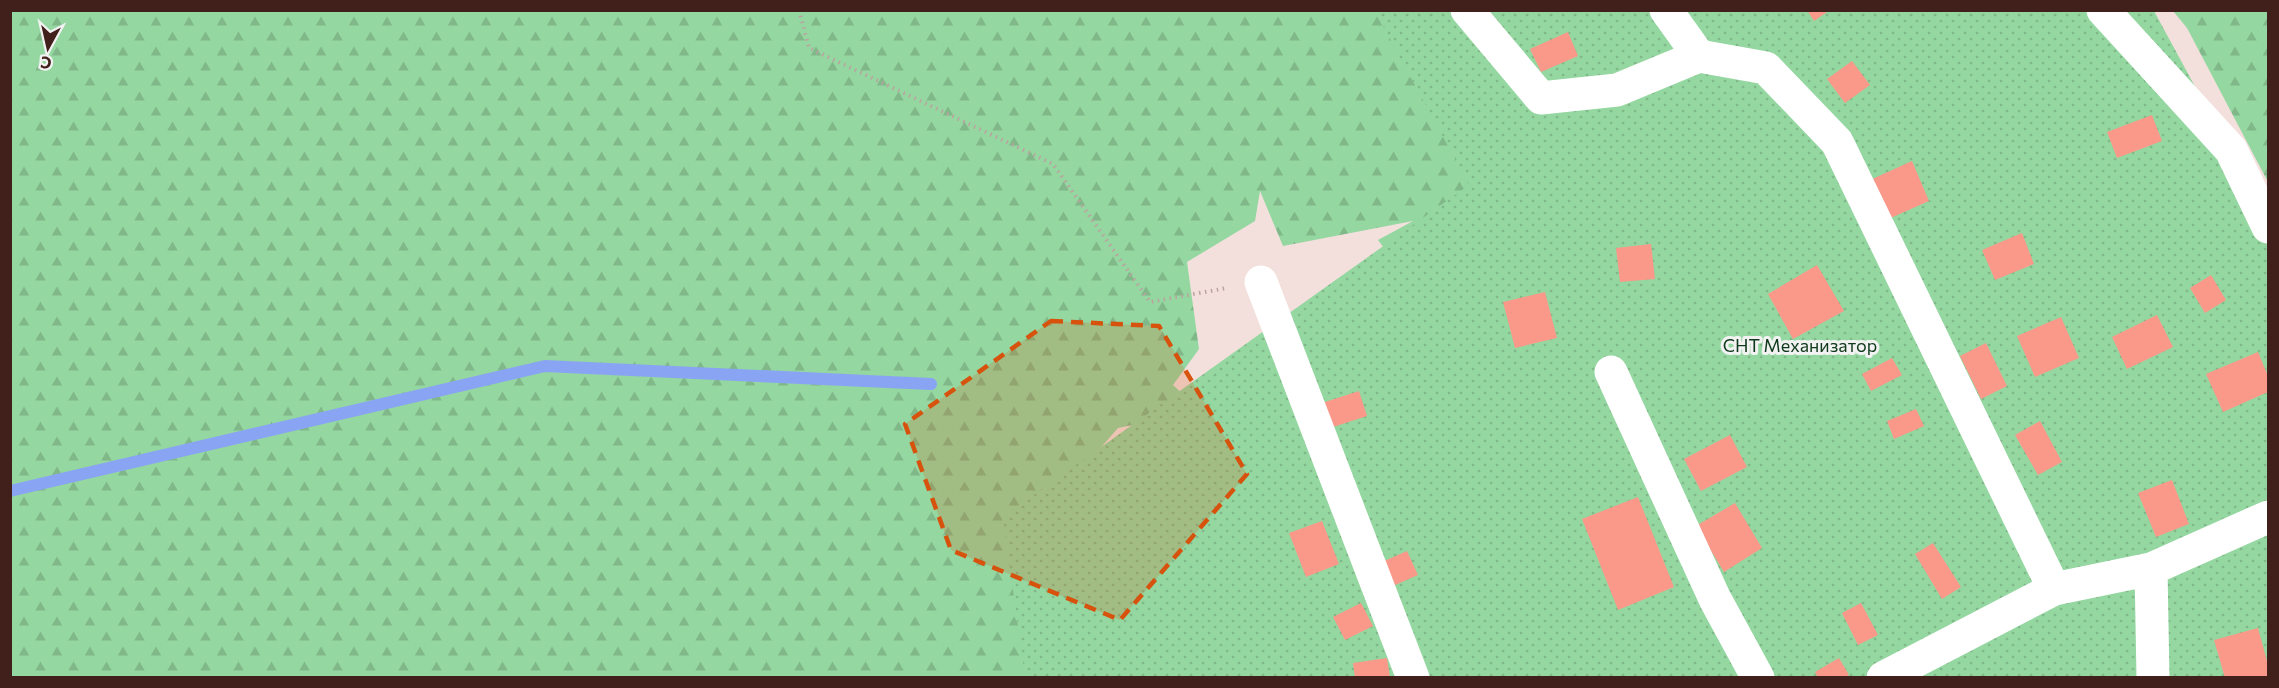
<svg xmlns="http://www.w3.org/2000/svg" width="2279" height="688" font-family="Commissioner,sans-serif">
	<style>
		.forest { fill: url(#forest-firs) }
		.garden { fill: url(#garden-dots) }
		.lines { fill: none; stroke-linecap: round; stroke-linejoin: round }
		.stream { stroke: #8aa4f4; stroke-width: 12 }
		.building { fill: #fa998a }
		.path { stroke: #bba3a0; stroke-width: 4; stroke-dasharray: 1.5 4.5; stroke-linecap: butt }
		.minor { stroke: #fff; stroke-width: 33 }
		.marked { fill: #d7530d; fill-opacity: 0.2; stroke: #d7530d; stroke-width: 4.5; stroke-dasharray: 12 8; stroke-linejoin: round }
		.labels { text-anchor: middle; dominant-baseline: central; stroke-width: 6; stroke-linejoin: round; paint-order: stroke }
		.park-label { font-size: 18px; fill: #0e391a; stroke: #f2f2f2 }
	</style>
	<defs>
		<pattern id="forest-firs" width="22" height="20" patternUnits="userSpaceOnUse" patternTransform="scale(1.5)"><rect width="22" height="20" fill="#94d7a0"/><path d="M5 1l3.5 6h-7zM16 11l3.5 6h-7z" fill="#81b889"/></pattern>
		<pattern id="garden-dots" width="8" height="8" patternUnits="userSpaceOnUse" patternTransform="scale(1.5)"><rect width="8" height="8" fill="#94d7a0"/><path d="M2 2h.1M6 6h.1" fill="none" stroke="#81b889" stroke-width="1.8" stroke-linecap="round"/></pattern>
	</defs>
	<rect width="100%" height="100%" fill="#f3e0dd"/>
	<path class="forest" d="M10,11H1451L1505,48L1437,320L1378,240L1413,221L1283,246L1260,191L1255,221L1187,262L1199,349L1173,385L1201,411L1118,428L1075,477L1032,677H11Z
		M2173,11H2268V182L2187,28Z"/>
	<path class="garden" d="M1375,11H2154L2268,221V677H1025L1003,517L1469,185Z"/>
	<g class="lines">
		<path class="stream" d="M10,491L545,366L931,384"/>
	</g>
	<path class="building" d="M1807,10H1830L1814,21Z
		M1568,32L1578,56L1541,72L1530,49Z
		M1852,61L1870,85L1845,103L1827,79Z
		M2152,115L2162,141L2117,158L2107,132Z
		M1912,161L1929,201L1886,220L1868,181Z
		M2022,233L2034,264L1995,280L1982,250Z
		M1651,244L1655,279L1620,282L1616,248Z
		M1817,265L1844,311L1793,339L1768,294Z
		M2211,275L2226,300L2205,313L2190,288Z
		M1545,292L1557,338L1515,348L1503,302Z
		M2157,315L2173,347L2127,369L2112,337Z
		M2061,317L2079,358L2035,377L2017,336Z
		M1986,343L2007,386L1981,399L1960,356Z
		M2258,352L2268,376V392L2223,412L2206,374Z
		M1892,358L1902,375L1871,391L1862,374Z
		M1359,391L1367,416L1330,428L1322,403Z
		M1916,409L1924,426L1894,439L1887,421Z
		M2040,421L2062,462L2038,475L2015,435Z
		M1730,435L1747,467L1701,491L1684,459Z
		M2172,480L2189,524L2156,537L2138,493Z
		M1638,497L1674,587L1618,610L1582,519Z
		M1735,503L1762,548L1724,572L1696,526Z
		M1322,521L1339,564L1306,577L1289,533Z
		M1933,543L1961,587L1942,599L1915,554Z
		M1407,551L1418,575L1393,586L1382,562Z
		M1361,603L1373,626L1345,640L1333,617Z
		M1861,603L1878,635L1858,645L1842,613Z
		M2258,628L2268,665V678H2225L2214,640Z
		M1387,658L1390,678H1355L1353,663Z
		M1839,658L1849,675L1844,678H1818L1815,672Z"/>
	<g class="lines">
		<path class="path" d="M799,10L809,48L1053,164L1150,302L1227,288"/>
		<path class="minor" d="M1467,10L1541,98L1617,90L1699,56L1766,68L1837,142L2054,589
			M1666,10L1699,56
			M2103,10L2231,150L2268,227
			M1261,282L1413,678
			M1611,372L1715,599L1758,678
			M2151,569L2153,678
			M1883,678L2054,589L2151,569L2268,517"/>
	</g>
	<path class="marked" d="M1051,321L1159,326L1247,474L1120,620L951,550L905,424Z"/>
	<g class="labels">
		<g class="park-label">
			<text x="1800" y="345">СНТ Механизатор</text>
		</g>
	</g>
	<rect width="2279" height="688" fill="none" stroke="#411f1a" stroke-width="24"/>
	<g transform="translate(48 48) rotate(188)" stroke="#f2f2f2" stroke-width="4.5" paint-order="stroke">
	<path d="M0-4.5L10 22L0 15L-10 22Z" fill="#411f1a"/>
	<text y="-9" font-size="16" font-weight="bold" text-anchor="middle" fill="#411f1a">С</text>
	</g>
</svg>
